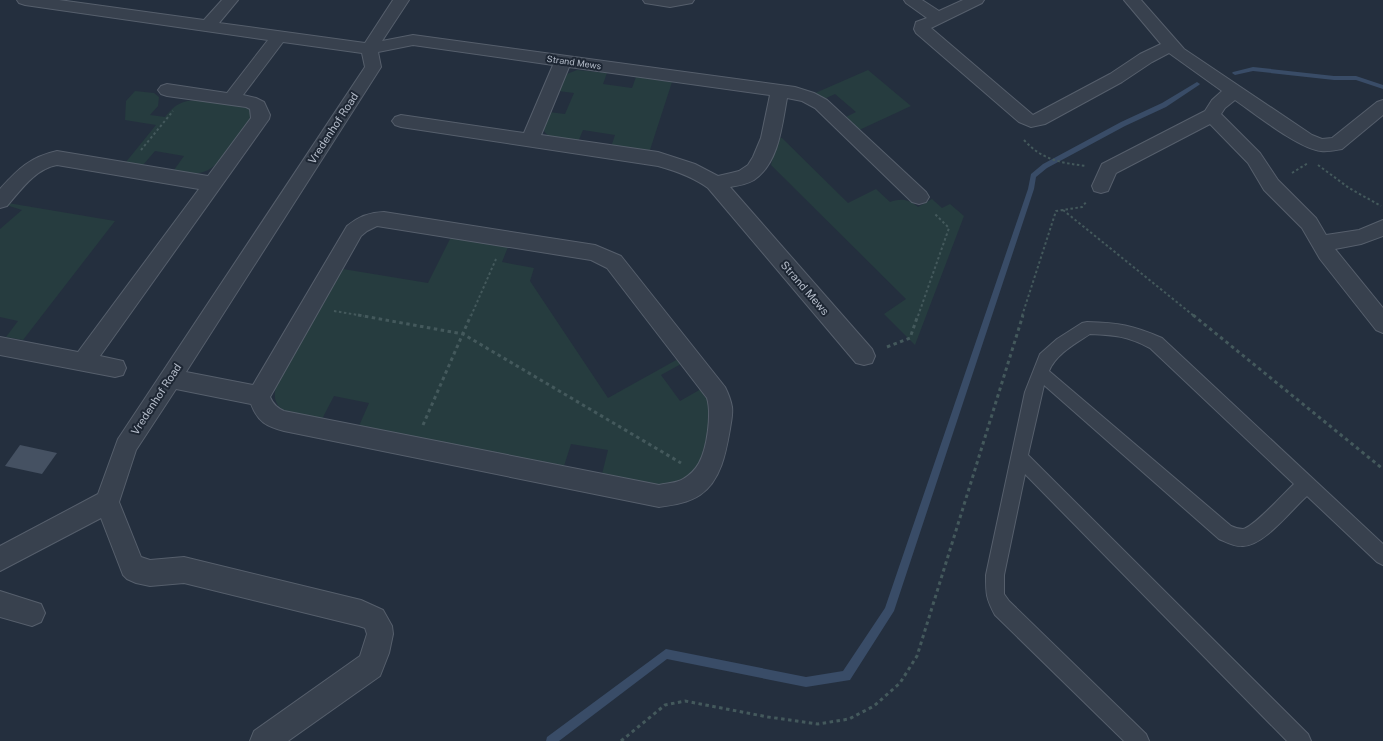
<svg xmlns="http://www.w3.org/2000/svg" width="1383" height="741" font-family="'Public Sans',sans-serif">
	<style>
		.green { fill: #263c3f }
		.lines { fill: none; stroke-linecap: round; stroke-linejoin: round }
		.stream { fill: #394c67; fill-rule: evenodd }
		.building { fill: #455162 }
		.service-casing { stroke: #565f6c; stroke-width: 2 }
		.minor-casing { stroke: #565f6c; stroke-width: 2 }
		.path-far1 { stroke: #44595c; stroke-width: 2; stroke-dasharray: 2.5 2.5; stroke-linecap: butt }
		.path { stroke: #44595c; stroke-width: 3; stroke-dasharray: 3.5 3.5; stroke-linecap: butt }
		.service { fill: #38414e; fill-rule: evenodd }
		.minor { fill: #38414e; fill-rule: evenodd }
		.labels { text-anchor: middle; dominant-baseline: central; stroke-width: 4; stroke-linejoin: round; paint-order: stroke }
		.far-street-label { font-size: 9px; fill: #b4bcc9; stroke: #1d2633 }
		.street-label { font-size: 11px; fill: #b4bcc9; stroke: #1d2633 }
	</style>
	<rect width="100%" height="100%" fill="#242f3e"/>
	<path class="green" d="M577,70L607,73L603,84L632,88L636,77L672,82L649,153L611,147L615,135L583,130L578,142C567,140 548,141 543,129L549,112L565,114L574,93L558,91L567,74Z
		M868,70L911,106L857,131L844,118L856,112L835,94L822,100L813,94Z
		M135,91L154,93L159,97L158,106L150,115L165,117C169,112 173,107 179,104C196,95 227,105 246,108L250,109L253,115C240,133 222,170 199,173C190,174 182,171 174,170L184,156L155,151L143,165L126,162L156,125L125,120L126,101Z
		M777,137L782,138L848,203L876,189L890,202C901,198 909,199 918,207L932,199L942,208L950,204L964,216L915,345L884,314L906,299L771,165Z
		M8,203L115,221L23,340L6,337L18,321L0,317V229L22,210L6,205Z
		M451,237L508,247L502,262L534,268L530,281L608,398L678,359L681,364L661,375L680,401L701,389C714,406 711,417 707,436C705,444 704,452 701,460C700,465 696,469 692,472C669,496 630,480 602,474L608,450L571,444L564,466L359,426L369,403L334,396L322,419C302,415 268,416 276,387L343,269L428,283Z"/>
	<g class="lines">
		<path class="stream" d="M1253,67L1334,76H1356L1383,85V89L1356,80H1334L1253,71L1235,75L1232,73L1233,72Z
			M1197,82L1200,84L1199,85L1166,107L1125,126L1047,168L1036,177L1034,189L894,611L850,680L806,687L667,659L559,741H546L547,737L666,649L806,677L843,671L885,608L1028,189L1031,174L1043,164L1121,122L1162,103Z"/>
	</g>
	<path class="building" d="M20,445L57,453L42,474L5,466Z"/>
	<g class="lines">
		<g class="service-casing">
			<path id="service" d="M1087,322C1119,323 1132,325 1162,338L1383,544V565L1377,562L1307,496C1291,510 1265,545 1243,546C1235,547 1226,542 1219,539L1044,385L1028,455L1308,734L1311,741H1287L1025,474L1004,575V594L1009,601L1146,734L1149,741H1124L995,615C986,598 986,594 986,575L1025,392L1040,354L1057,339L1082,323ZM1090,334C1115,335 1127,336 1150,348L1294,484C1284,493 1254,527 1243,529C1239,529 1235,528 1231,526L1049,371C1056,354 1075,344 1090,334Z"/>
		</g>
		<g class="minor-casing">
			<path id="minor" d="M17,0H59L204,20L222,0H238L219,23L365,43L393,0H409L382,41L413,35L795,87L814,93L827,100L926,192L929,197L926,202L919,204L912,202L815,108L802,101L787,98C782,125 779,163 754,180C747,184 737,186 730,187L872,349L875,356L872,363L864,365L856,363L708,188C693,177 676,171 658,166L401,127L395,125L392,121L395,117L401,115L524,133L553,65L413,45L378,52L381,67L186,372L253,385L347,226C358,217 370,212 384,212L595,245L621,256L725,387C728,393 731,401 732,407C733,414 731,422 730,429C726,452 721,481 700,495C688,503 673,505 659,507L284,431C266,426 258,422 251,404L176,389L136,450L119,502L141,557L150,560L184,557L361,600L383,610L392,626L393,634L389,653L380,676L288,741H250L254,731L360,656L367,634L365,628L359,626L184,583L150,586L136,583L127,579L123,575L101,518L0,571V546L98,494L118,439L365,67L362,53L283,42L243,95L256,98L264,102L270,115L269,119L100,356L123,361L126,368L123,375L115,377L0,355V337L78,352L199,189L57,165C35,169 21,190 7,206L0,208V189C18,169 30,157 57,151L208,176L251,118L250,109L246,107L167,96L161,94L158,90L161,86L167,84L227,93L268,40L25,5L19,3ZM569,67L770,95L761,138L753,157L748,165L739,171L731,173L718,176L695,164L658,152L541,135ZM377,226L591,260L607,268L707,398C712,414 707,449 699,463C695,470 690,475 683,479C677,483 667,483 659,485L284,411C277,408 273,404 270,397L361,236L367,231Z
				M643,0H694L692,3L670,7L645,3Z
				M904,0H922L939,11L963,0H984L982,3L931,28L1033,115L1110,74L1140,54L1161,44L1124,0H1141L1184,49L1312,135L1322,139L1332,138L1377,102L1383,100V115L1342,149C1336,150 1328,152 1321,151C1299,149 1254,113 1235,100L1225,108L1221,114L1260,153L1278,180L1316,218L1326,235L1359,230L1383,220V236L1361,244L1335,249L1383,308V333L1376,330L1320,259L1302,228L1264,190L1248,163L1210,124L1116,173L1108,191L1101,193L1094,191L1092,186L1102,164L1205,111L1212,100L1222,91L1169,53L1152,62L1122,82L1045,124L1031,127L1019,122L916,33L914,29L916,22L927,18L906,3Z
				M0,591L41,604L45,613L41,622L32,626L0,617Z"/>
		</g>
		<path class="path-far1" d="M1024,140C1042,160 1061,163 1087,166
			M141,150L173,111
			M1318,165L1349,188L1381,206
			M1292,173L1308,163
			M1063,210L1194,316
			M334,311L364,316
			M471,316L496,259
			M918,316L949,228L934,213
			M1022,316L1056,211L1082,207L1087,201"/>
		<path class="path" d="M358,315L463,334L681,463
			M1193,315L1383,469
			M887,347L910,338L918,315
			M423,425L471,315
			M621,741L665,705L685,701L768,717L818,724L849,719L874,706L900,683L917,656L1023,315"/>
		<use href="#service" class="service"/>
		<use href="#minor" class="minor"/>
	</g>
	<g class="labels">
		<g class="far-street-label">
			<text transform="translate(574 62) rotate(8)">Strand Mews</text>
		</g>
		<g class="street-label">
			<text transform="translate(333 128) rotate(-57)">Vredenhof Road</text>
			<text transform="translate(805 288) rotate(49)">Strand Mews</text>
			<text transform="translate(156 399) rotate(-57)">Vredenhof Road</text>
		</g>
	</g>
</svg>
